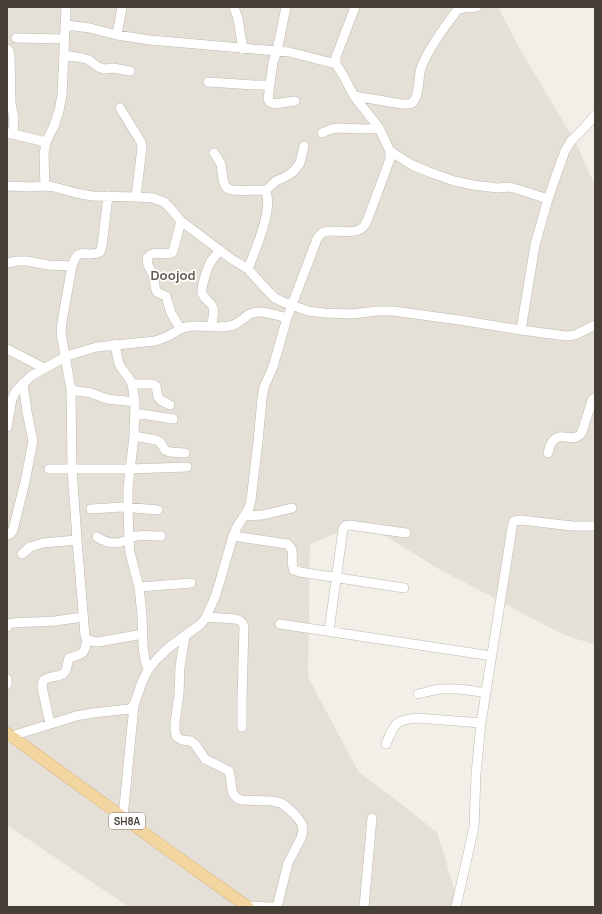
<svg xmlns="http://www.w3.org/2000/svg" width="602" height="914" font-family="Manrope,sans-serif">
	<style>
		.residential { fill: #e5e0d7 }
		.lines { fill: none; stroke-linecap: round; stroke-linejoin: round }
		.minor-casing { stroke: #c0b8af; stroke-width: 10 }
		.major-casing { stroke: #d7b071; stroke-width: 12 }
		.minor { stroke: #fff; stroke-width: 9 }
		.major { stroke: #f3d5a0; stroke-width: 11 }
		.labels { text-anchor: middle; dominant-baseline: central; stroke-width: 3.5; stroke-linejoin: round; paint-order: stroke }
		.shield { fill: #fff; stroke: #7d7973; stroke-width: 1 }
		.shield-label { font-size: 10px; font-weight: bold; fill: #453f37 }
		.quarter-label { font-size: 13px; font-weight: bold; fill: #665c50; stroke: #fff }
	</style>
	<rect width="100%" height="100%" fill="#f2eee8"/>
	<path class="residential" d="M7,7H498L520,49L577,145L595,186V645L562,634L437,568L363,522L310,544L308,677L358,771L437,832L458,901L459,907H129L7,825Z"/>
	<g class="lines">
		<g class="minor-casing">
			<path id="minor" d="M234,7L238,19L243,49
				M286,7L277,51L273,62L268,99L270,102L274,104L295,101
				M66,25L90,28L117,35L150,40L289,52L336,64
				M117,35L122,7
				M16,38L65,39
				M7,49L9,51L10,55L11,104L14,118L13,134
				M64,55L82,58L89,60L98,67L104,69L113,68L130,71
				M208,82L254,85H270
				M354,96L402,104C407,104 411,105 414,101C420,93 418,77 421,68C429,47 445,27 458,9L464,8L477,7
				M120,108L141,142L142,147L136,197
				M8,133L46,142
				M322,133L331,129L339,128L365,129L379,128
				M390,151L412,165L429,172L454,181L473,185L498,188L509,187L517,189L548,199
				M214,153C217,157 219,160 221,164C223,172 221,189 232,190C242,191 251,190 261,190L265,191C275,206 254,253 248,269
				M7,186L31,187L45,186L54,187L76,193L92,196L136,197L153,198L164,202L171,209L181,221L230,258L248,269L265,288L275,298L283,302L308,311L324,313L352,314L377,311H393L459,320L521,330L566,336L575,335L595,325
				M45,186L44,155L46,142L54,126L59,111L62,95L66,7
				M265,191L276,181L285,177L293,172L300,163L304,146
				M108,196L102,246L100,252C87,259 79,244 72,266L62,322L61,333L71,390L72,469L77,540L85,636C88,641 92,642 98,642L143,634
				M7,263L17,261H27L48,265L72,266
				M211,327C213,317 217,308 208,301C206,299 203,296 202,293C201,287 207,269 210,263C213,258 217,254 220,250
				M180,328L171,313L166,296C163,295 160,294 157,292C154,288 155,281 154,277C152,270 141,259 152,254C158,252 166,255 172,253L174,248L181,221
				M521,330L535,245L548,199L557,173L565,151L571,141L585,127L595,115
				M115,344L117,355L119,364L122,369L129,378L132,384L135,402L134,436L128,488V508L129,539L130,553L139,587L142,615L143,646L145,660L148,670
				M7,349L44,368
				M132,384H152L156,386C157,390 157,394 158,397C160,401 166,403 170,405
				M71,390L91,393L107,399L135,402
				M135,413L173,419
				M7,427L12,399L16,391L31,376L65,357L76,353L97,347L155,341C162,339 169,336 175,332C179,330 181,328 186,327C200,324 215,329 230,326C237,325 242,319 248,315C259,308 275,315 287,318
				M134,436L156,440L160,442L165,450L170,452L185,453
				M548,453C549,449 550,444 553,441C561,430 574,445 582,432L592,401L593,399L595,398
				M49,469H130L187,467
				M91,509L122,507L158,510
				M245,516L263,515L292,508
				M7,535L10,534L13,530L25,482L33,441L27,412L23,383
				M233,536L287,544C297,551 289,560 294,570L300,572L404,588
				M97,537C105,542 115,545 124,541C128,540 131,537 136,536C144,535 153,536 161,536
				M22,554L30,547L43,543L77,540
				M139,587L191,583
				M206,617L235,619C241,620 243,622 244,627L242,699V727
				M280,624L492,656
				M7,627V625L12,623L55,621L83,617
				M329,631L343,529L345,526L349,525L406,533
				M185,636L180,667L179,694L175,723V731L177,737L182,740L191,741L195,744L205,759L229,771C233,782 228,796 241,800L272,801L281,803L288,808L297,817L302,824L303,830L301,838L288,863L277,907
				M7,679V684
				M418,694C423,693 429,691 434,690C452,687 469,690 486,693
				M50,724L42,687L43,681C49,675 58,678 64,673C68,670 67,662 69,658C83,654 84,655 87,640
				M12,736L76,716L93,713L130,709L134,705L142,682L148,670L157,659L168,648L201,624L206,617L215,597L220,581L233,536L237,527L249,508L251,500L258,441L262,399L264,387L273,367L287,318L317,239C318,238 319,235 321,234C329,226 353,238 364,226C365,225 366,222 367,221L390,159V151L379,128L354,96L344,77L336,64V57L355,7
				M386,744C394,725 394,720 417,718L481,723
				M123,817L134,705
				M247,906L271,907
				M364,907L372,818
				M456,907L474,827L476,774L481,723L510,541L512,527L514,521L521,520L572,526H595"/>
		</g>
		<g class="major-casing">
			<path id="major" d="M7,733L172,853L248,907"/>
		</g>
		<use href="#minor" class="minor"/>
		<use href="#major" class="major"/>
	</g>
	<g class="labels">
		<rect class="shield" x="109" y="813" width="36" height="16" rx="3"/>
		<g class="shield-label">
			<text x="127" y="821">SH8A</text>
		</g>
		<g class="quarter-label">
			<text x="173" y="275">Doojod</text>
		</g>
	</g>
	<rect width="602" height="914" fill="none" stroke="#453f37" stroke-width="16"/>
</svg>
